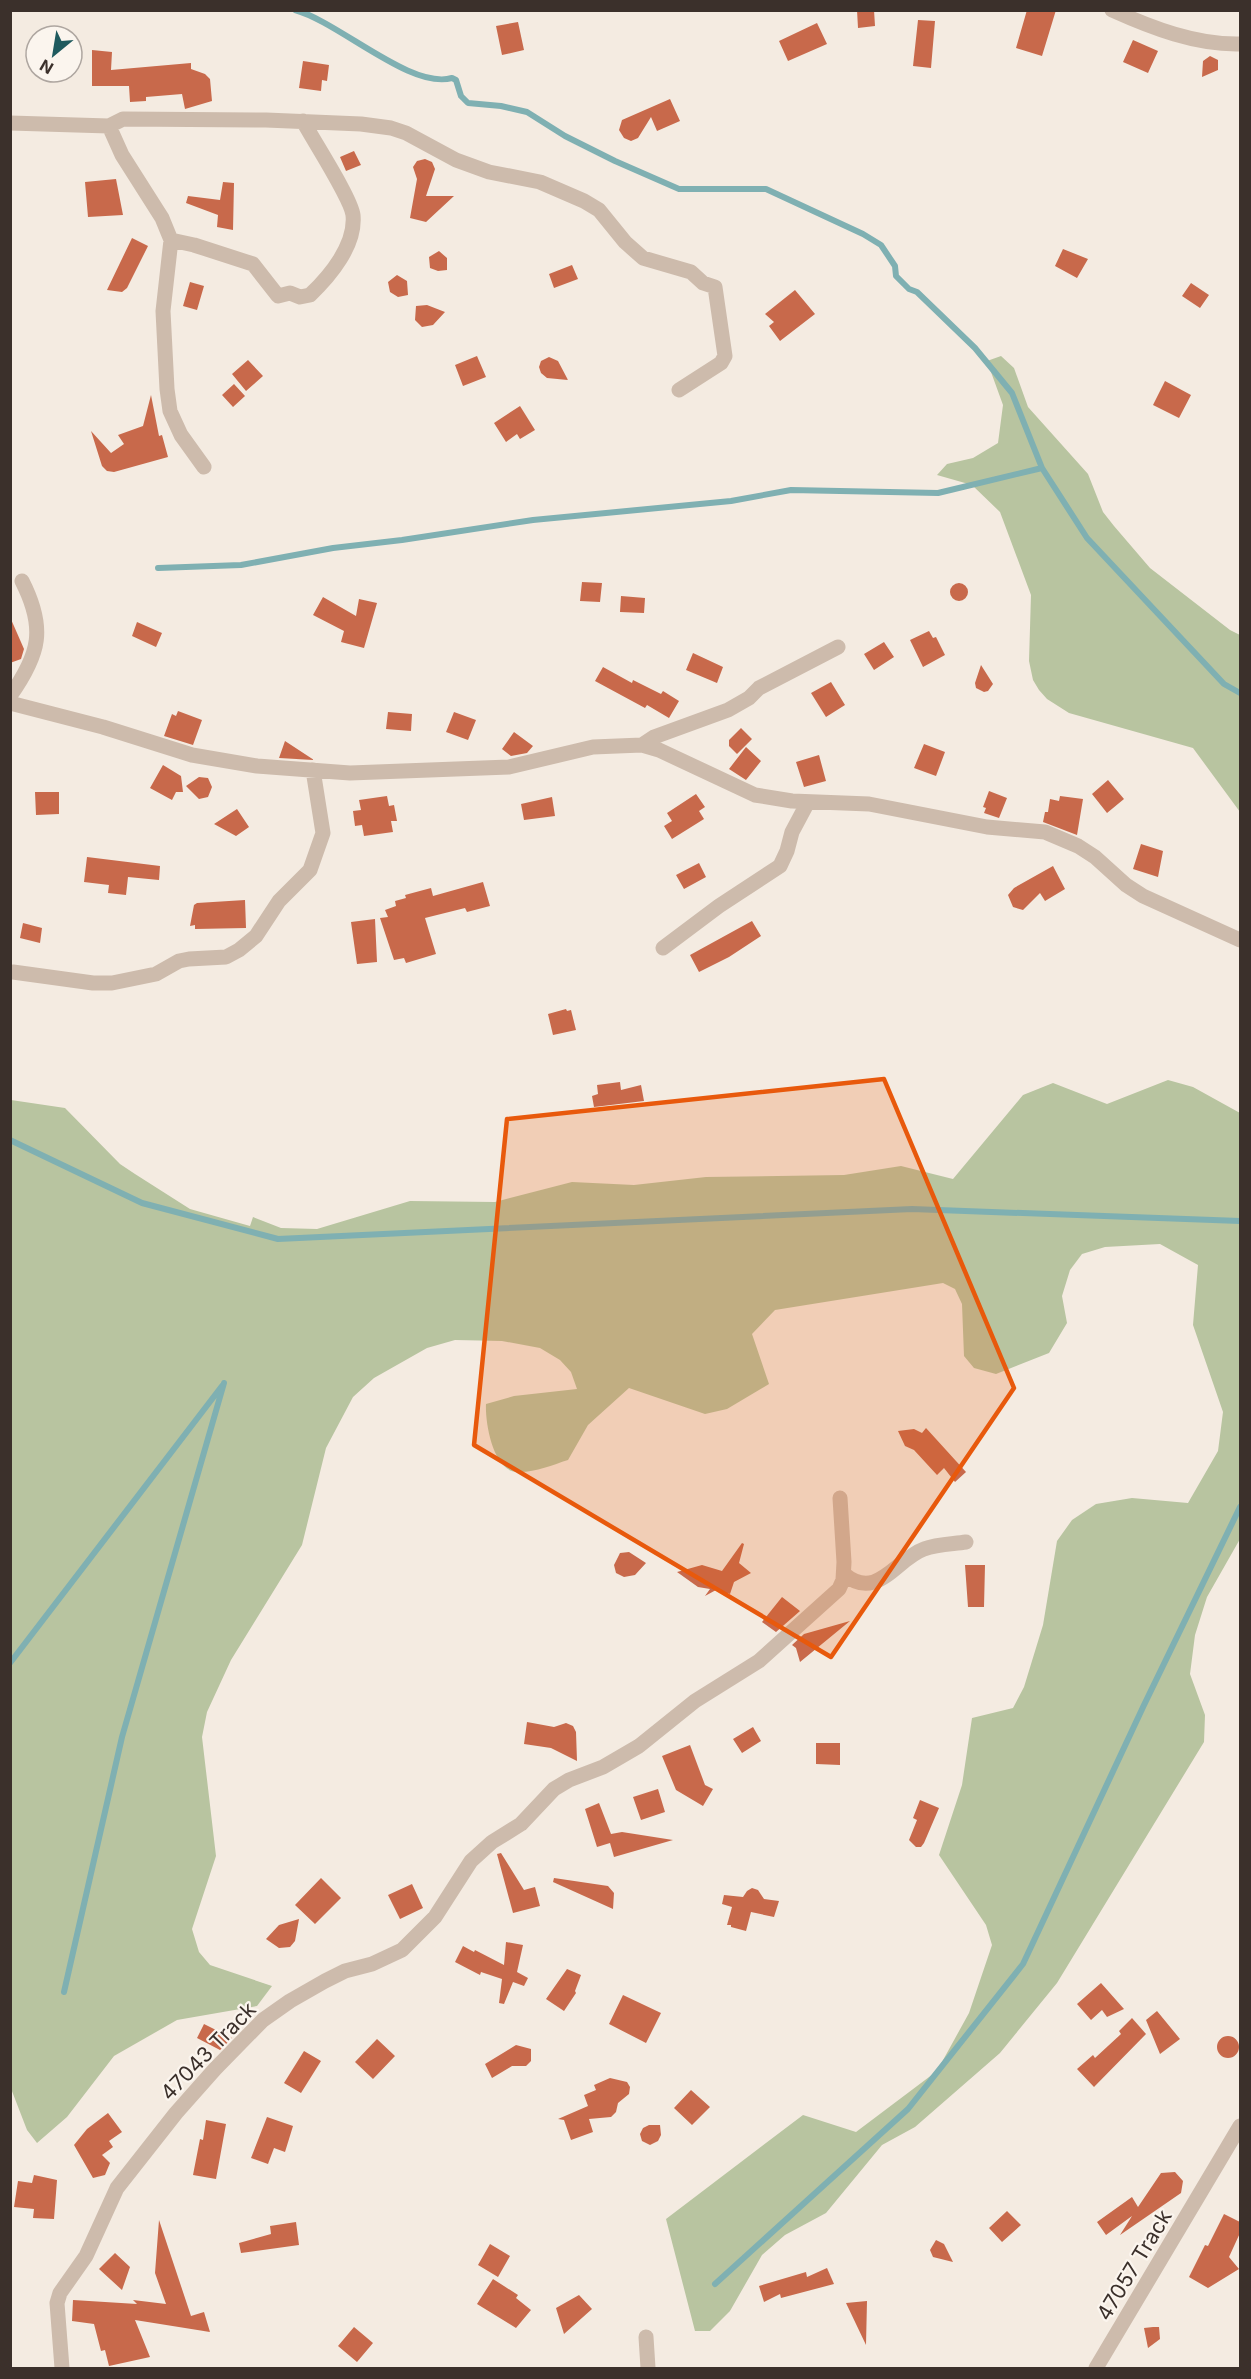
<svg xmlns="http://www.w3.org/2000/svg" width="1251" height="2379" font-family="Inter,sans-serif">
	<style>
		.green { fill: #b8c4a0 }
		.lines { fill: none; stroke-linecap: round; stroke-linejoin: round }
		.stream { stroke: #7fb0b2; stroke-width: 6 }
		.building { fill: #c8694b }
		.minor { stroke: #cdbbac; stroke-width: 15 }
		.marked { fill: #e8590c; fill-opacity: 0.2; stroke: #e8590c; stroke-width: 4.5; stroke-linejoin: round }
		.labels { text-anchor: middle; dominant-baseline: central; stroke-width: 4.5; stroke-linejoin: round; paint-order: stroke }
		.street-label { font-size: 21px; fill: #3b302b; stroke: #fbf5ee }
	</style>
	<rect width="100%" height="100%" fill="#f4ebe1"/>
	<path class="green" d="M1001,356L1014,368L1028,407L1088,474L1103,512L1114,526L1150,568L1230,630L1240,635V812L1193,748L1069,713L1047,699L1039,690L1033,680L1029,661L1031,595L1000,512L972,485L937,475L947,464L973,458L998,443L1003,405L987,361Z
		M1168,1080L1193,1087L1240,1113V1539L1207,1597L1195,1635L1190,1674L1205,1715L1204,1742L1057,1983L1000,2053L915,2127L882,2145L826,2213L785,2235L762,2255L730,2311L710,2331H695L666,2219L803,2115L856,2132L937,2071L969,2013L992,1945L986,1925L939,1855L962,1785L972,1718L1013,1708L1024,1687L1043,1625L1057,1541L1072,1520L1096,1504L1132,1498L1188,1503L1218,1451L1223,1412L1193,1325L1198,1265L1160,1244L1105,1247L1082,1254L1070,1270L1062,1296L1067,1323L1049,1353L996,1374L974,1368L964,1356L962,1304L955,1289L943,1283L775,1310L752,1334L769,1384L727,1409L705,1414L629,1388L588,1425L568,1460C552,1465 534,1473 517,1472C493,1471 485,1423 486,1404L514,1396L577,1389L571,1372L560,1360L540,1348L502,1341L455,1340L427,1348L374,1378L353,1397L326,1448L302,1545L231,1660L207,1712L202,1737L216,1856L192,1929L199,1952L210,1965L272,1986L257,2006L177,2020L114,2056L67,2117L37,2143L27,2130L10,2086L11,1100L65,1108L120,1164L135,1174L190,1209L250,1226L253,1217L281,1228L317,1229L410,1201L495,1202L572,1182L634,1185L706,1177L844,1175L901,1166L953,1179L1023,1095L1053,1083L1107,1104Z"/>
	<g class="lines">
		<path class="stream" d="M295,10C339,22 411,90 452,78L456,80L461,96L468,103L501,106L527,112L565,136L615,161L679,189H766L863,234L881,245L895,266L896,276L909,289L917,292L975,348L1012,393L1042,468L1087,538L1224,684L1240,693
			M158,568L241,565L333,548L402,540L533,520L731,501L791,490L938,493L1042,468
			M10,1140L142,1203L278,1239L912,1209L1240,1221
			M10,1663L222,1386
			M64,1992L122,1737L224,1383
			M715,2284L908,2109L1023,1964L1144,1705L1240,1507"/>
	</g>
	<path class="building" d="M857,10H874L875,26L858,28Z
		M1027,10H1056L1042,56L1016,48Z
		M918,20L935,21L931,68L913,66Z
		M518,22L524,50L502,55L496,26Z
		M817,23L827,44L788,61L779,41Z
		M1133,40L1158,51L1148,73L1123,62Z
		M92,50L112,52L111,70L191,63V69L205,74L210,79L212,101L185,109L182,94L146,97V101L130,102L129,86H92Z
		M1210,56L1218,60V70L1202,77L1203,61Z
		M303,61L329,65L327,81L322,80L321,91L299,88Z
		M670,99L680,121L657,131L651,117L638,138L631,141L624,138L619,130L622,120Z
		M354,151L361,165L346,171L340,157Z
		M425,159L432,162L435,169L426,196H454L426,222L410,218L417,179L413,167L417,161Z
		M116,179L123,215L88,217L85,182Z
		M223,182L234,183L233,230L217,227L218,215L186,203L188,196L220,200Z
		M132,238L148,246L127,288L122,292L107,290Z
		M1063,249L1088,259L1077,278L1055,266Z
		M439,251L447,258V270L438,271L430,268L429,257Z
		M572,265L578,279L554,288L549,274Z
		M397,275L407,281L408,295L398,297L390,292L388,282Z
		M190,282L204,286L197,310L183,306Z
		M1191,283L1209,295L1200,308L1182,296Z
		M795,290L815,314L780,341L769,326L774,322L765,314Z
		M427,305L445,312L433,325L422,327L415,320L416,306Z
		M477,356L486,377L463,386L455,365Z
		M549,357L558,361L568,380L547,378L541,373L539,367L541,361Z
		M248,360L263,376L246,391L232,374Z
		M1165,381L1191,395L1179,418L1153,405Z
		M234,384L245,396L233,407L222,395Z
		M151,395L159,436L162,435L168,457L114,472L107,471L102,466L91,431L111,453L124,444L118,435L143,426Z
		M520,406L535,430L520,439L517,434L506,442L494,423Z
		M582,582L602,583L600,602L580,601Z
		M950 592a9 9 0 1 1 18 0a9 9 0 1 1-18 0Z
		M621,596L645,598L644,613L620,612Z
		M323,597L356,616L359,599L377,603L364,648L341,642L344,631L313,615Z
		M10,617L24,649L21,659L10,663Z
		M137,622L162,633L156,647L132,636Z
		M929,631L933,638L936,637L945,655L923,667L910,640Z
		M884,642L894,657L874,670L864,654Z
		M693,653L723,667L717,683L686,670Z
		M981,665L993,684L988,691L984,692L976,688L975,683Z
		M603,667L632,683L633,680L661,694L663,691L679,701L669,718L647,705L645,708L595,681Z
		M831,682L845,705L826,717L811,693Z
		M178,711L202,720L193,745L164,736L172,714L176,716Z
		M388,712L412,714L411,731L386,729Z
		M454,712L476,720L468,740L446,732Z
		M741,728L752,739L737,754L729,746V740Z
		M514,732L533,746L527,753L511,756L502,749Z
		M285,741L314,760L279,758Z
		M924,744L945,752L936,776L914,768Z
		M746,747L761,761L746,780L729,769Z
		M819,755L826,781L804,787L796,762Z
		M163,765L181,776L183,792H176L172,800L150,788Z
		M199,777L208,778L212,787L208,797L199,799L186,786Z
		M1108,780L1124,799L1107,813L1092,794Z
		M989,791L1007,798L999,818L984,813L986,808L983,807Z
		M35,792H59V814L36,815Z
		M696,794L705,807L699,811L704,819L672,839L664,826L672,821L667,813Z
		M387,796L389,806L394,805L397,821H391L393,832L364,836L362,825L355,826L353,811L361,810L359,800Z
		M1060,796L1083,799L1077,835L1043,822L1045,812H1048L1050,799L1059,801Z
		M552,797L555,816L524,820L521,804Z
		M237,809L249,827L236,836L214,824Z
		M1141,844L1163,851L1158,877L1133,869Z
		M87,857L160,866L159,880L128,877L126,895L108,893L109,885L84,882Z
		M699,863L706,877L684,889L676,875Z
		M1053,866L1065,889L1045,901L1040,893L1023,910L1013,907L1008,895L1014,888Z
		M483,882L490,906L467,912L465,908L425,918L436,954L406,963L404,958L394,960L380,918L388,917L385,910L396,906L395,901L406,898L405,895L431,888L433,896Z
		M245,900L246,928L195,929V925L190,926L194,905L197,903Z
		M375,919L377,962L357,964L351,922Z
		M752,921L761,936L729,957L699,972L690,955Z
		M23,923L42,928L40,943L20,938Z
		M566,1009L567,1011L571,1010L576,1030L553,1035L548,1014Z
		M620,1082L621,1090L641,1085L644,1101L594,1107L592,1096L598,1094L597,1085Z
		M926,1428L966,1472L955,1482L944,1468L937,1475L914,1450L905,1446L898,1431L914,1429L922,1433Z
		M742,1543L744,1544L739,1563L751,1573L734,1582L730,1594L716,1590L705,1596L710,1589L698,1587L677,1572L702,1565L722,1571Z
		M629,1552L646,1563L635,1575L624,1577L616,1573L614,1565L620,1553Z
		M965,1565H985L984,1607H968Z
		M782,1597L800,1611L776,1632L762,1622Z
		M850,1621L800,1662L796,1648L792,1645L804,1634Z
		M527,1722L554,1727L566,1723L573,1726L576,1732L577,1761L551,1748L524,1744Z
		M753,1727L761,1741L742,1753L733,1739Z
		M816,1743H840V1765L816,1764Z
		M690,1745L705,1785L713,1789L703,1806L676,1790L662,1756Z
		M658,1789L665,1812L641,1820L633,1797Z
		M920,1800L939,1808L924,1843L921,1847H916L909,1840L917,1820L913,1818Z
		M599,1803L611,1834L622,1832L673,1840L614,1857L610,1843L597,1847L585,1809Z
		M501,1853L524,1890L535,1887L540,1906L513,1913L497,1854Z
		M321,1878L341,1898L315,1924L295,1905Z
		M554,1878L608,1886L614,1893L613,1909L553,1882Z
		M412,1884L423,1908L400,1919L388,1895Z
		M752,1888L758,1890L764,1899L779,1901L774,1917L751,1912L746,1931L731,1927V1925H727L732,1907L722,1904L724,1895L743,1897L747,1891Z
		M299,1919L295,1941L290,1947L279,1948L266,1939L279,1925Z
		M506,1942L523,1945L517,1972L528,1978L524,1986L513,1982L504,2004L499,2003L502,1979L481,1972L480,1975L455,1962L463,1946L474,1952L475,1950L504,1965Z
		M567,1969L581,1975L575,1991L576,1993L564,2011L546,1999Z
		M1101,1983L1124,2009L1107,2017L1102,2010L1091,2020L1077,2004Z
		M623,1995L661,2013L646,2043L609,2024Z
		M1157,2011L1180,2039L1160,2054L1146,2020Z
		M1132,2018L1146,2034L1094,2087L1077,2069L1093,2055L1095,2058L1121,2034L1119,2031Z
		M204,2024L232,2038L220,2050L197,2038Z
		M1217 2047a11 11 0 1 1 22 0a11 11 0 1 1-22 0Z
		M377,2039L395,2056L373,2079L355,2062Z
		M516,2045L531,2049V2061L526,2066H512L492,2078L485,2064Z
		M304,2051L321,2061L301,2093L284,2083Z
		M610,2078L627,2082L630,2087L629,2094L618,2103L616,2112L611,2117L589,2119L593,2132L571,2140L564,2120L558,2119L588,2106L584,2095L596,2090L594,2085Z
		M691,2090L710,2107L692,2125L674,2108Z
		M108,2113L122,2132L109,2141L113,2147L102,2155L110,2163L105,2175L93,2178L74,2145L87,2129Z
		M267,2117L293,2126L285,2152L274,2148L268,2164L251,2158Z
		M206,2120L226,2124L216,2179L193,2175L200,2139L203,2140Z
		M649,2125H660L661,2135L658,2141L650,2145L642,2141L640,2134L643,2128Z
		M1175,2172L1183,2181L1181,2193L1120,2235L1132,2216L1106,2235L1097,2222L1132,2197L1138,2207L1161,2173Z
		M34,2175L57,2180L54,2219L33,2218L34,2209L14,2207L18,2181L32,2183Z
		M1007,2211L1021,2225L1002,2242L989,2228Z
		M1224,2214L1240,2222V2233L1229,2257L1239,2269L1208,2288L1189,2277L1205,2245L1208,2246Z
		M159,2220L191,2316L204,2312L210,2332L135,2320L150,2357L109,2366L105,2350L101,2351L94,2324L72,2321L73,2300L137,2304L133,2300L166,2304L155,2273Z
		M296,2222L299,2245L241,2253L239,2243L271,2234L270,2226Z
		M936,2240L944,2244L953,2262L933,2257L930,2250Z
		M490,2244L510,2256L498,2277L478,2265Z
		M115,2253L130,2267L122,2290L99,2269Z
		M827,2268L834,2284L781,2298L780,2294L764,2302L759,2286L806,2272L807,2277Z
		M493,2279L518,2295L516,2298L531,2310L516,2328L477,2304Z
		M579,2295L592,2309L564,2334L556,2308Z
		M867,2301L866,2345L846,2303Z
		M354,2327L373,2343L357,2362L338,2346Z
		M1153,2327H1159L1160,2339L1148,2348L1144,2328Z"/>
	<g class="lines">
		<path class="minor" d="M1112,10C1152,28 1196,45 1240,44
			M10,123L109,126L123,119L266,120L361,124L391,128L406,133L456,160L489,172L540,182L584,201L599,210L625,242L643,258L691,272L703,283L715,287L725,356L721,363L679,390
			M109,126L122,155L162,218L171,240L163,311L167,389L170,411L181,435L204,467
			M171,240L194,245L253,264L278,296L290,293L300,297L310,295C330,276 356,245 353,215C351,198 313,140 303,121
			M10,696C40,654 46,628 22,581
			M10,703L103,727L192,755L257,766L350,773L509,767L593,747L642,745L659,750L755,795L792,801L869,804L987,827L1045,832L1078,846L1095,857L1126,885L1143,896L1240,940
			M642,745L654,737L728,710L749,698L759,688L838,647
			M663,948L719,906L780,866L787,851L792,832L808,802
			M13,972L93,983H112L156,974L179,961L189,959L226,957L239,950L256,936L279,901L310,870L323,833L313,770
			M844,1574C877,1602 896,1559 924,1549C937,1544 953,1544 966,1542
			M646,2337L648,2368
			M62,2368L57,2303L60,2293L86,2256L117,2188L176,2113L215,2069L263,2020L290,2001L325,1981L345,1971L372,1964L402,1950L435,1917L471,1861L492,1842L521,1824L554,1789L569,1780L603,1767L639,1746L695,1701L759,1661L839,1589L843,1580L844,1562L840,1498
			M1096,2368L1240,2126"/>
	</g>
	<path class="marked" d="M884,1079L1014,1388L831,1657L474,1445L507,1119Z"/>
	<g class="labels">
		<g class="street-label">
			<text transform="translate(208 2051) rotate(-46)">47043 Track</text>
			<text transform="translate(1134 2265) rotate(-59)">47057 Track</text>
		</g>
	</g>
	<rect width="1251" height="2379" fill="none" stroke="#3b302b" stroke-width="24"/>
	<g transform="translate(54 54) rotate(210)"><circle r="28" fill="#fbf5ee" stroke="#aea6a0" stroke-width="1.5"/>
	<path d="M0-4.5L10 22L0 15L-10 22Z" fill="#1f5a5e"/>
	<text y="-9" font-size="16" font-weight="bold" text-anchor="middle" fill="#3b302b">N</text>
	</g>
</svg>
